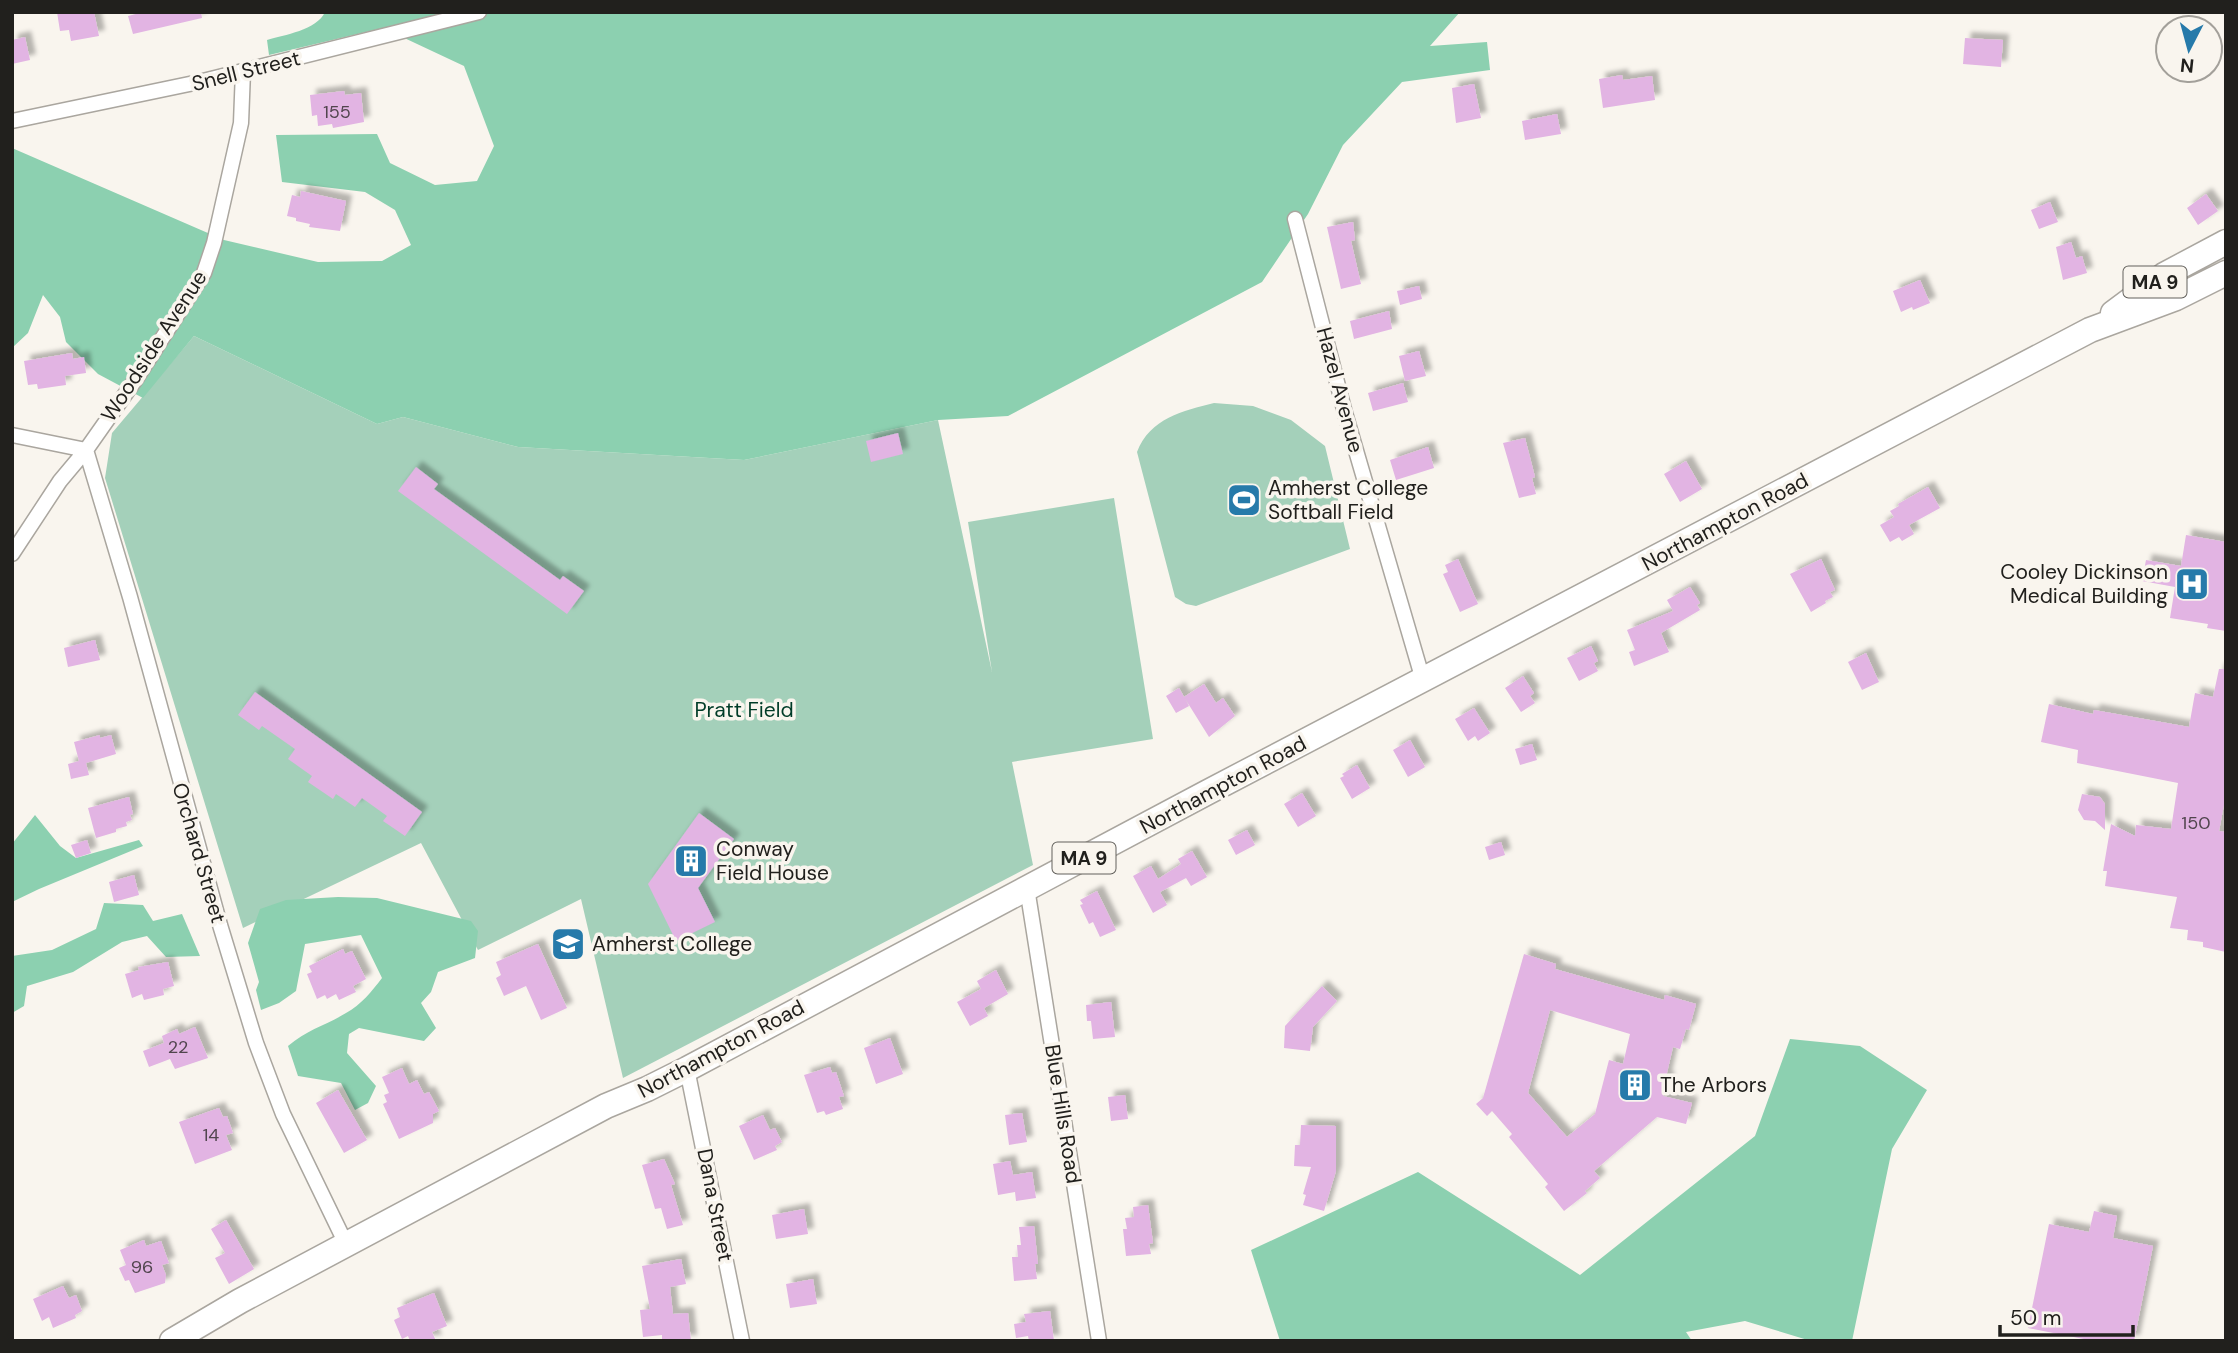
<svg xmlns="http://www.w3.org/2000/svg" width="2238" height="1353" font-family="'DM Sans',sans-serif">
	<style>
		.green { fill: #a4d0ba }
		.forest { fill: #8cd0b0 }
		.building { fill: #e2b4e3; fill-rule: evenodd; filter: url(#shadow) }
		.lines { fill: none; stroke-linecap: round; stroke-linejoin: round }
		.minor-casing { stroke: #aaa69f; stroke-width: 17 }
		.trunk-casing { stroke: #aaa69f; stroke-width: 27 }
		.minor { stroke: #fff; stroke-width: 14 }
		.trunk { stroke: #fff; stroke-width: 24 }
		.labels { text-anchor: middle; dominant-baseline: central; stroke-width: 7; stroke-linejoin: round; paint-order: stroke }
		.number-label { font-size: 18px; fill: #51454e }
		.shield { fill: #f9f5ee; stroke: #62605c; stroke-width: 2 }
		.shield-label { font-size: 19px; font-weight: bold; fill: #21201d }
		.street-label { font-size: 21px; fill: #21201d; stroke: #f9f5ee }
		.poi-label { font-size: 21px; fill: #21201d; stroke: #f9f5ee; text-anchor: start }
		.park-label { font-size: 21px; fill: #003c28; stroke: #f9f5ee }
	</style>
	<defs>
		<filter id="shadow"><feDropShadow dx="6" dy="-6" stdDeviation="2" flood-color="#0004"/></filter>
	</defs>
	<rect width="100%" height="100%" fill="#f9f5ee"/>
	<path class="green" d="M194,336L377,424L403,417L518,447L744,460L938,420L992,672L968,522L1114,498L1153,739L1012,762L1033,865L623,1078L581,899L478,950L421,843L243,928L105,478L112,433Z
		M1214,403L1253,406L1291,420L1325,446L1350,549L1196,606L1186,604L1175,597L1137,452C1150,418 1183,411 1214,403Z"/>
	<path class="forest" d="M325,12H1460L1430,46L1487,42L1490,70L1402,82L1343,145L1308,214L1262,282L1008,416L938,420L744,460L518,447L403,417L377,424L194,336L143,398L98,374L66,342L60,317L43,295L28,333L12,348V148L224,240L318,262L382,261L411,245L395,210L365,192L282,182L276,135L377,134L390,163L435,185L477,181L494,146L464,66L383,28L269,55L267,40C284,35 317,30 325,12Z
		M35,815L60,846L76,858L139,840L143,846L39,889L12,902V844Z
		M338,897L377,898L471,921L478,931L475,958L438,972L431,992L421,1003L436,1028L424,1041L359,1028L349,1034L347,1053L376,1086L368,1103L355,1110L341,1083L298,1076L288,1046C308,1029 325,1026 346,1013C361,1005 372,991 382,978L361,935L305,944L296,991L279,1003L261,1010L256,990L259,982L248,943L260,909L286,900Z
		M104,903L143,905L153,921L182,914L200,956L166,957L147,936L122,942L73,972L27,986L24,1006L12,1013V956L52,950L96,929Z
		M1790,1039L1860,1046L1927,1090L1892,1149L1852,1341H1811L1745,1321L1686,1332L1692,1341H1280L1251,1250L1418,1172L1580,1275L1755,1136Z"/>
	<path class="building" d="M57,12H94L99,36L71,41L69,30L60,31Z
		M144,12H201L202,18L133,34L128,16Z
		M25,37L30,60L12,64V40Z
		M1965,38L2003,40L2001,67L1963,64Z
		M1622,75L1623,80L1652,76L1655,100L1603,108L1599,79Z
		M1474,84L1481,118L1456,123L1452,88Z
		M344,91L345,95L361,93L364,122L333,128L332,124L318,126L317,115L312,116L310,95Z
		M1557,114L1561,134L1525,140L1522,121Z
		M301,191L346,201L340,231L309,227L310,224L296,221V218L287,216L292,195L300,197Z
		M2206,194L2218,211L2198,225L2187,208Z
		M2050,202L2058,222L2039,229L2031,210Z
		M1353,222L1355,240L1351,241L1361,284L1341,289L1327,227Z
		M2071,242L2076,258L2082,256L2087,273L2063,280L2056,247Z
		M1920,280L1930,303L1913,310L1912,307L1901,312L1893,291Z
		M1419,286L1422,299L1400,305L1397,291Z
		M1389,311L1392,329L1354,339L1350,321Z
		M1419,351L1426,376L1405,381L1399,356Z
		M72,353L73,359L84,357L86,373L65,376L66,385L38,389L37,384L28,385L24,361Z
		M1403,383L1408,402L1373,411L1368,393Z
		M898,433L903,454L871,462L866,441Z
		M1525,438L1535,477L1532,478L1536,494L1519,498L1503,443Z
		M1428,447L1434,468L1396,480L1390,460Z
		M1686,461L1702,489L1680,502L1664,474Z
		M416,467L438,484L434,489L560,580L563,576L584,591L567,614L398,491Z
		M1928,487L1940,508L1909,525L1914,534L1902,541L1899,537L1890,542L1880,525L1894,517L1890,511L1899,506L1898,504Z
		M2186,535L2226,542V631L2207,628L2208,624L2170,618L2175,587L2142,581L2146,560L2181,566Z
		M1458,559L1478,604L1460,612L1443,574L1448,572L1445,565Z
		M1821,559L1835,590L1830,592L1833,597L1825,601L1826,603L1811,612L1790,574Z
		M1690,587L1700,603L1697,605L1700,610L1661,633L1669,652L1634,666L1629,652L1635,650L1627,630L1673,611L1667,600Z
		M95,640L100,660L68,667L64,648Z
		M1591,646L1598,661L1594,663L1598,671L1579,681L1567,658Z
		M1866,653L1879,682L1862,690L1848,662Z
		M2219,669H2226V794L2219,831L2226,832V952L2203,947V942L2187,940L2188,930L2170,928L2177,897L2105,886L2107,871H2103L2111,824L2135,836L2136,825L2171,829L2178,783L2077,763L2078,750L2041,742L2049,704L2093,714L2094,710L2189,727L2195,693L2213,697Z
		M1523,676L1534,693L1530,696L1535,703L1521,712L1505,688Z
		M1204,684L1216,703L1223,698L1235,716L1209,737L1184,697Z
		M1179,688L1189,706L1176,713L1166,696Z
		M255,692L422,812L405,836L383,821L387,816L362,798L355,807L336,794L333,799L308,782L312,776L288,759L295,749L262,726L259,730L238,715Z
		M1474,708L1490,733L1478,741L1475,736L1468,741L1455,719Z
		M100,735V738L111,735L116,754L86,763L89,775L71,779L68,764L79,761L74,742Z
		M1410,740L1425,767L1408,777L1393,750Z
		M1532,744L1537,760L1520,765L1515,749Z
		M1357,765L1370,788L1352,799L1340,778L1344,776L1342,774Z
		M1302,793L1316,816L1298,827L1284,804Z
		M2082,794L2100,797L2105,804V830L2095,821L2084,820L2078,810Z
		M129,797L133,814L130,815L132,820L126,822L127,826L116,829V832L96,838L88,808Z
		M699,813L734,839L698,888L715,922L676,941L648,884Z
		M1247,830L1255,845L1236,855L1228,840Z
		M87,840L91,853L76,858L71,845Z
		M1501,842L1505,855L1489,860L1485,847Z
		M1192,851L1207,877L1191,886L1186,878L1160,892L1167,905L1153,913L1133,876L1151,866L1158,879L1181,864L1178,859Z
		M134,875L139,895L114,902L109,882Z
		M1097,891L1116,930L1100,937L1093,922L1089,924L1080,905L1083,904L1080,900Z
		M538,944L567,1008L541,1020L526,986L504,996L496,978L501,975L496,962Z
		M343,949L345,954L352,951L366,979L353,986L356,992L339,1000L336,994L327,999L325,995L317,999L307,974L312,972L309,966Z
		M1524,954L1556,964L1555,969L1664,1000L1665,995L1696,1004L1689,1030L1686,1029L1680,1049L1673,1047L1666,1077L1669,1078L1663,1096L1692,1103L1686,1124L1657,1117L1594,1171L1600,1178L1585,1191L1587,1193L1564,1211L1545,1187L1548,1184L1509,1137L1512,1134L1492,1111L1487,1116L1476,1104L1483,1098ZM1550,1010L1630,1034L1623,1064L1609,1060L1595,1114L1567,1137L1528,1093Z
		M168,962L174,986L163,989L164,995L144,1000L142,994L132,998L125,974L139,970L138,967Z
		M996,970L1008,994L984,1008L988,1016L970,1026L957,1002L981,989L977,981Z
		M1322,986L1337,1001L1313,1027L1310,1051L1284,1048L1285,1026Z
		M1111,1002L1115,1037L1093,1039L1091,1021H1087L1086,1005Z
		M195,1027L208,1058L175,1069L170,1059L149,1067L143,1051L164,1043L162,1036L177,1029L179,1034Z
		M890,1038L903,1074L876,1084L864,1048Z
		M830,1067L832,1073L836,1072L844,1096L839,1097L843,1109L826,1115L824,1111L817,1113L804,1075Z
		M402,1068L409,1084L417,1080L424,1094L429,1092L439,1111L433,1114V1123L399,1139L383,1104L387,1102L384,1095L389,1093L382,1077Z
		M338,1090L367,1140L344,1153L316,1103Z
		M1125,1095L1128,1119L1111,1121L1108,1097Z
		M219,1108L223,1117L227,1116L233,1133L226,1135L232,1150L195,1164L179,1122Z
		M1022,1113L1027,1142L1009,1145L1005,1115Z
		M763,1115L770,1130L775,1128L782,1142L775,1146L777,1150L754,1160L739,1126Z
		M1301,1125L1336,1126V1171L1324,1211L1303,1205L1306,1195L1303,1194L1311,1167L1294,1166L1295,1145H1300Z
		M664,1159L675,1184L671,1185L683,1225L667,1229L661,1208L655,1209L642,1165Z
		M1010,1161L1013,1175L1032,1172L1036,1198L1016,1201L1015,1192L998,1195L993,1164Z
		M1148,1205L1153,1243L1149,1244L1151,1254L1126,1256L1123,1229H1127L1125,1218L1134,1217L1133,1207Z
		M804,1209L808,1234L776,1239L772,1215Z
		M2094,1211L2117,1216L2113,1238L2153,1246L2134,1341H2094L2028,1328L2049,1224L2089,1232Z
		M226,1220L254,1269L229,1284L215,1258L225,1253L211,1229Z
		M1034,1226L1038,1264H1035L1037,1279L1014,1281L1012,1257H1018L1017,1245H1021L1019,1227Z
		M144,1240L146,1246L161,1241L169,1263L162,1265L166,1275L165,1283L135,1293L129,1280L125,1281L119,1268L126,1265L120,1250Z
		M681,1259L686,1284L670,1287L673,1314L688,1313L691,1341H662V1335L643,1337L640,1310L650,1309L642,1266Z
		M813,1279L817,1304L790,1308L786,1284Z
		M63,1286L69,1298L76,1295L82,1311L75,1315L76,1318L53,1328L49,1317L42,1321L33,1299Z
		M434,1293L447,1326L432,1332L436,1341H410L408,1336L402,1339L394,1320L400,1317L397,1308Z
		M1050,1311L1054,1341H1029L1028,1336L1016,1338L1014,1324L1026,1322L1024,1314Z"/>
	<g class="lines">
		<g class="minor-casing">
			<path id="minor" d="M12,121L199,82L479,12
				M1295,219L1345,413L1423,680
				M12,435L86,450L130,597L220,925L256,1043L283,1114L346,1244
				M12,554L60,481L86,450L138,376L204,273L214,243L241,123L243,71
				M1027,888L1099,1341
				M687,1069L742,1341"/>
		</g>
		<g class="trunk-casing">
			<path id="trunk" d="M2113,313L2164,275L2226,242
				M172,1341L240,1301L606,1106L647,1089L687,1069L1208,792L2090,330L2176,298L2226,273"/>
		</g>
		<use href="#minor" class="minor"/>
		<use href="#trunk" class="trunk"/>
	</g>
	<defs>
		<g id="stadium-square" transform="scale(1.75)"><rect x="-9" y="-9" width="18" height="18" rx="4" fill="#267aaa" stroke="#f9f5ee"/><path d="M0-5a6.5 5 0 1 0 0 10a6.5 5 0 1 0 0-10ZM-3.5-1.8h7v3.6h-7Z" fill="#fff"/></g>
		<g id="hospital-square" transform="scale(1.75)"><rect x="-9" y="-9" width="18" height="18" rx="4" fill="#267aaa" stroke="#f9f5ee"/><path d="M-5-5h3v3.5h4V-5h3V5h-3V1.5h-4V5h-3Z" fill="#fff"/></g>
		<g id="building-square" transform="scale(1.75)"><rect x="-9" y="-9" width="18" height="18" rx="4" fill="#267aaa" stroke="#f9f5ee"/><path d="M-4-6H4V6H1V3H-1V6H-4ZM-2.5-4.3h1.7v1.8h-1.7ZM.8-4.3h1.7v1.8H.8ZM-2.5-1h1.7V.8h-1.7ZM.8-1h1.7V.8H.8Z" fill="#fff"/></g>
		<g id="university-square" transform="scale(1.75)"><rect x="-9" y="-9" width="18" height="18" rx="4" fill="#267aaa" stroke="#f9f5ee"/><path d="M0-5L7-2L0 1L-7-2ZM-4 1L0 2.5L4 1V4Q0 6-4 4Z" fill="#fff"/></g>
	</defs>
	<g fill-rule="evenodd">
		<use href="#stadium-square" x="1244" y="500"/>
		<use href="#hospital-square" x="2192" y="584"/>
		<use href="#building-square" x="691" y="861"/>
		<use href="#university-square" x="568" y="944"/>
		<use href="#building-square" x="1635" y="1085"/>
	</g>
	<g class="labels">
		<g class="number-label">
			<text x="337" y="112">155</text>
			<text x="2196" y="823">150</text>
			<text x="178" y="1047">22</text>
			<text x="211" y="1135">14</text>
			<text x="142" y="1267">96</text>
		</g>
		<g class="shield">
			<rect x="2123.5" y="266.5" width="63" height="31" rx="5"/>
			<rect x="1052.5" y="842.5" width="63" height="31" rx="5"/>
		</g>
		<g class="shield-label">
			<text x="2155" y="282">MA 9</text>
			<text x="1084" y="858">MA 9</text>
		</g>
		<g class="street-label">
			<text transform="translate(246 71) rotate(-14)">Snell Street</text>
			<text transform="translate(154 346) rotate(-57)">Woodside Avenue</text>
			<text transform="translate(1340 390) rotate(75)">Hazel Avenue</text>
			<text transform="translate(1725 522) rotate(-28)">Northampton Road</text>
			<text transform="translate(1223 785) rotate(-28)">Northampton Road</text>
			<text transform="translate(199 853) rotate(74)">Orchard Street</text>
			<text transform="translate(721 1049) rotate(-28)">Northampton Road</text>
			<text transform="translate(1063 1114) rotate(81)">Blue Hills Road</text>
			<text transform="translate(715 1205) rotate(79)">Dana Street</text>
		</g>
		<g class="poi-label">
			<text x="1268" y="488">Amherst College<tspan x="1268" dy="24">Softball Field</tspan></text>
			<text x="2168" y="572" text-anchor="end">Cooley Dickinson<tspan x="2168" dy="24">Medical Building</tspan></text>
			<text x="716" y="849">Conway<tspan x="716" dy="24">Field House</tspan></text>
			<text x="592" y="944">Amherst College</text>
			<text x="1660" y="1085">The Arbors</text>
		</g>
		<g class="park-label">
			<text x="744" y="710">Pratt Field</text>
		</g>
	</g>
	<rect width="2238" height="1353" fill="none" stroke="#21201d" stroke-width="28"/>
	<g transform="translate(2189 49) rotate(186)"><circle r="33" fill="#f9f5ee" stroke="#a3a09a" stroke-width="2"/>
	<path d="M0-5L12 26L0 18L-12 26Z" fill="#267aaa"/>
	<text y="-10" font-size="19" font-weight="bold" text-anchor="middle" fill="#21201d">N</text>
	</g>
	<path d="M2000 1325v10h133v-10" fill="none" stroke="#21201d" stroke-width="3.5"/>
	<text x="2010" y="1325" font-size="21" fill="#21201d" stroke="#f9f5ee" stroke-width="5" paint-order="stroke">50 m</text>
</svg>
